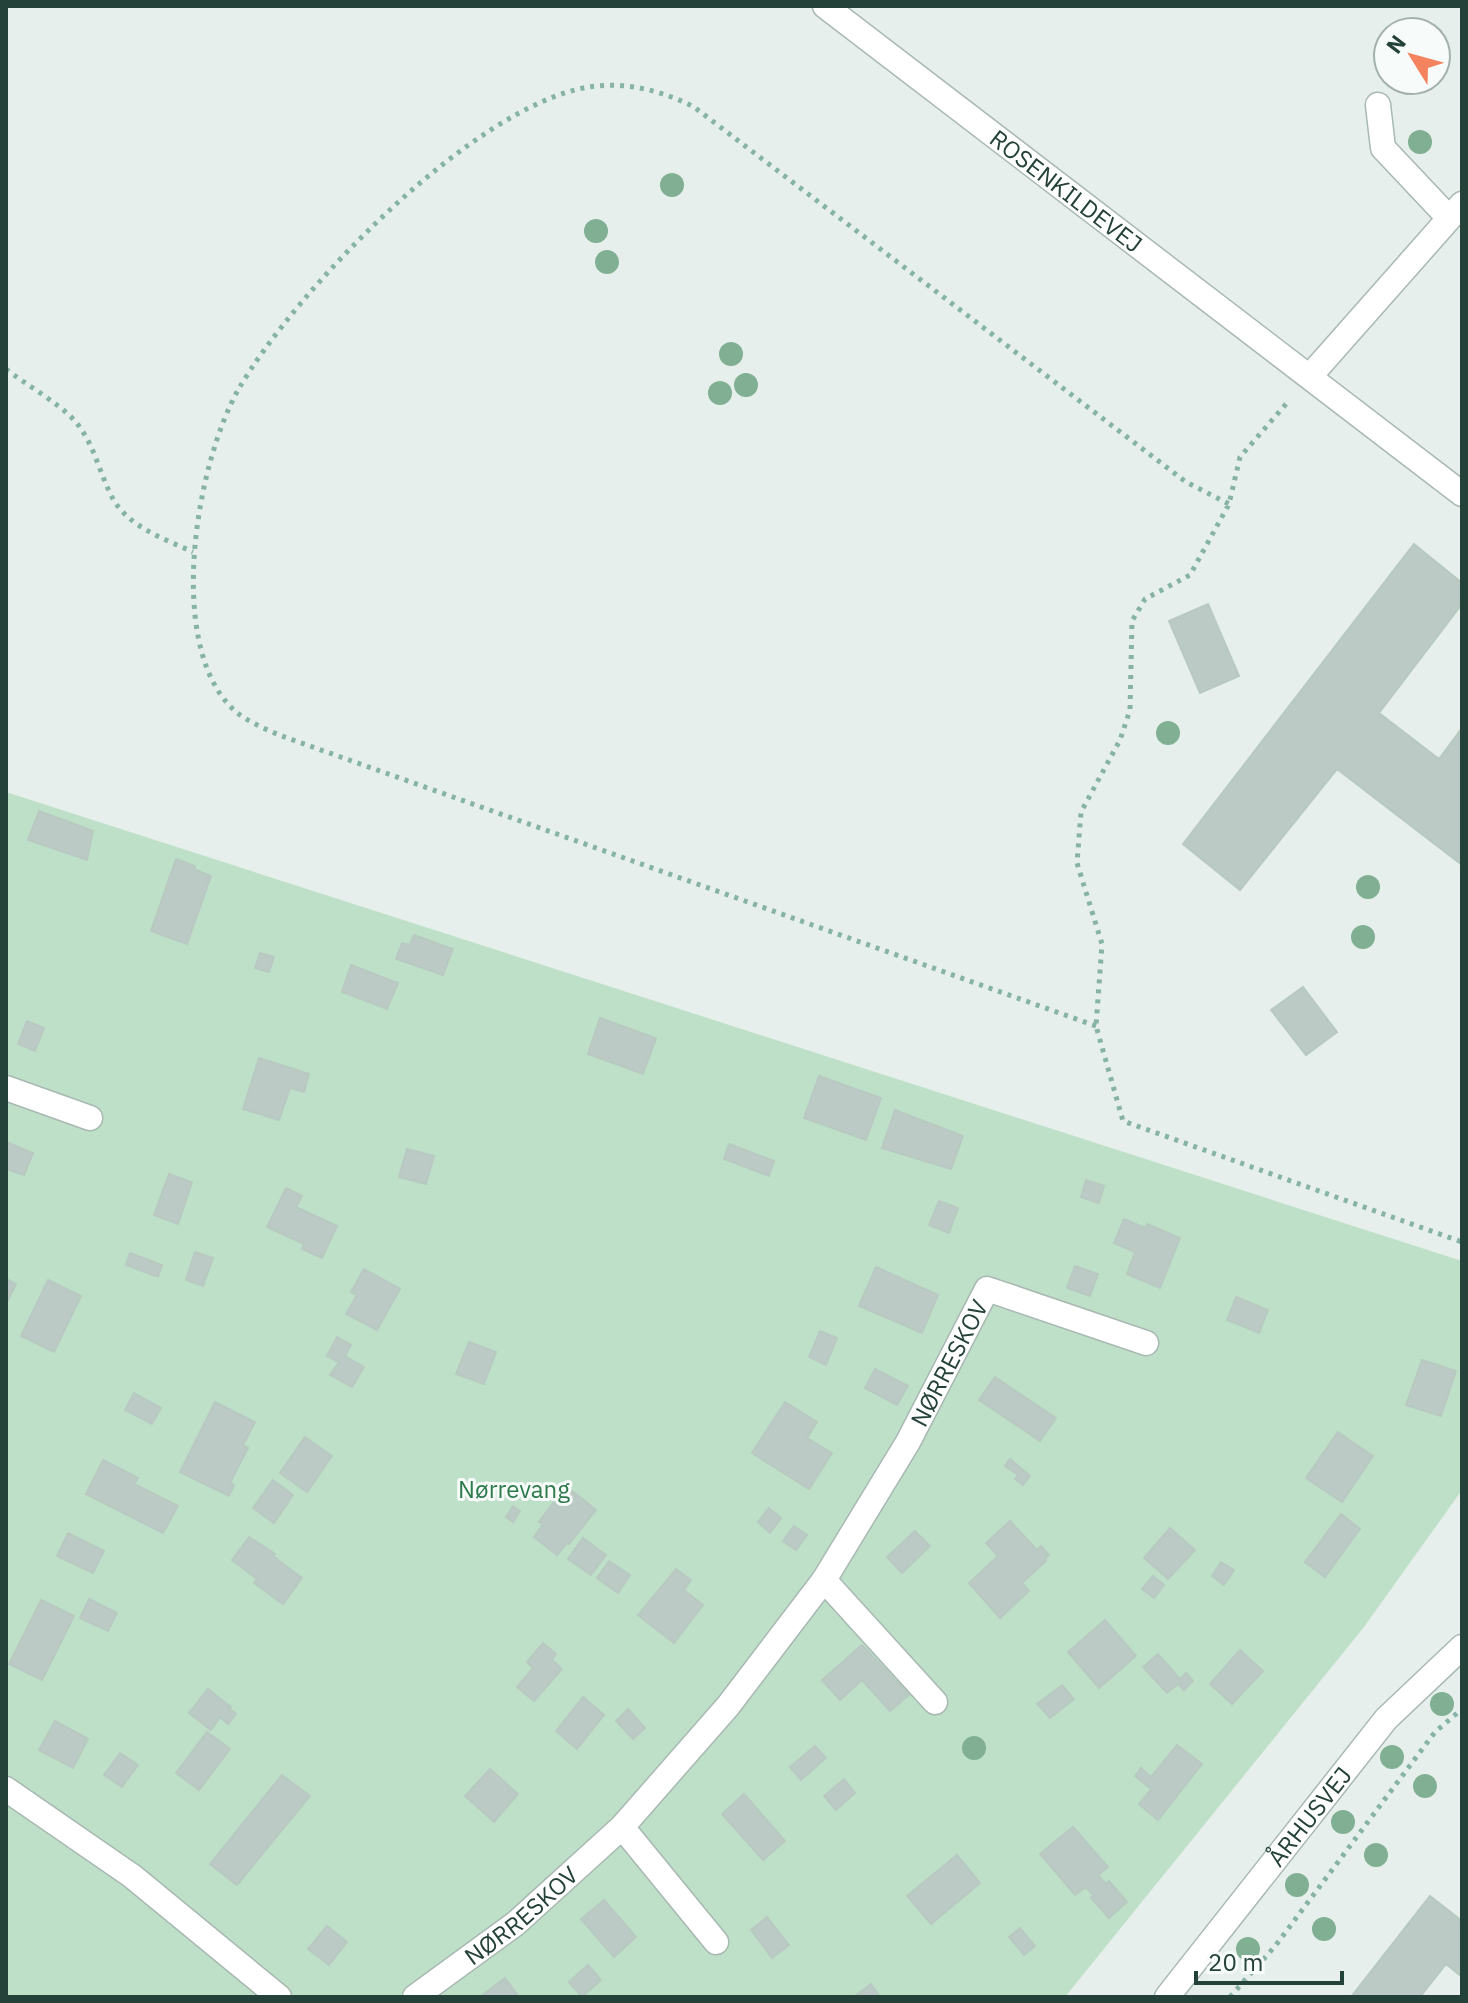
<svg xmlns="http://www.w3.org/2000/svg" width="1468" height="2003" font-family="'IBM Plex Sans',sans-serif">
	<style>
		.green { fill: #bfe0c8 }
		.building { fill: #bbcac4; stroke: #b8c9c2; stroke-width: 2 }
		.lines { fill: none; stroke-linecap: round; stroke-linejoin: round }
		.minor-casing { stroke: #a8b8b2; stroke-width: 27 }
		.path { stroke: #86b3a5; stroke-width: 5; stroke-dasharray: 4 6; stroke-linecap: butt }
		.minor { stroke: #fff; stroke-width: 24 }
		.tree { fill: #80af93 }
		.labels { text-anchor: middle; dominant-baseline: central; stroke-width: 6; stroke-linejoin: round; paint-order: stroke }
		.street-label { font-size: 24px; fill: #24423a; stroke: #f7fbf9 }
		.park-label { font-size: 24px; fill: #2d7a4b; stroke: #f7fbf9 }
	</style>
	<rect width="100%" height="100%" fill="#e6efeb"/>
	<path class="green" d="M6,792L1462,1261V1490L1364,1627L1065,1997H6Z"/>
	<path class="building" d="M1414,544L1462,583V604L1379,713L1439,759L1462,728V865L1337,769L1240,890L1183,844Z
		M1208,604L1239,676L1200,693L1169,621Z
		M39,811L93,831L87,860L28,840Z
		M176,859L195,866L194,869L211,876L187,944L151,931Z
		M414,935L453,949L443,975L396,959L402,943L410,945Z
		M260,953L274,957L269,972L255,968Z
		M351,965L398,983L387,1009L342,992Z
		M1303,987L1337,1032L1306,1055L1271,1010Z
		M600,1018L656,1038L643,1074L588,1054Z
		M27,1021L44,1028L35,1051L18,1044Z
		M259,1058L309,1074L304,1092L290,1088L279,1120L243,1109Z
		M819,1076L881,1098L866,1140L804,1118Z
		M895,1110L963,1136L951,1169L882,1148Z
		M6,1142L33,1153L24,1175L6,1169Z
		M729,1144L774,1161L769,1176L724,1159Z
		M407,1149L434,1156L426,1184L399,1177Z
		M169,1174L192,1182L178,1224L154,1215Z
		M1086,1180L1104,1186L1099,1203L1081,1197Z
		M286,1188L302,1196L296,1207L337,1226L322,1258L302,1249L304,1244L267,1227Z
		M939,1201L958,1208L949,1233L929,1225Z
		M1124,1219L1145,1228L1147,1224L1180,1238L1160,1288L1127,1274L1135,1252L1114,1243Z
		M195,1252L213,1258L203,1286L186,1280Z
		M130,1253L162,1265L158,1277L126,1265Z
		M1075,1266L1098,1274L1090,1296L1067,1288Z
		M876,1267L938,1295L922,1333L859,1306Z
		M364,1269L400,1289L377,1330L346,1314L357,1295L351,1292Z
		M6,1279L16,1284L6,1304Z
		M48,1280L81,1296L54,1352L21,1336Z
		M1236,1297L1268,1310L1259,1333L1227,1320Z
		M820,1331L837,1338L826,1365L809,1357Z
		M337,1337L351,1345L345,1356L364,1367L352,1387L330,1375L339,1362L327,1356Z
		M469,1342L496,1352L484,1384L456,1374Z
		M1422,1360L1456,1371L1441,1416L1406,1405Z
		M875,1369L908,1386L897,1405L865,1388Z
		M995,1377L1056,1418L1040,1441L979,1400Z
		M134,1393L161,1408L152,1424L125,1410Z
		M215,1402L255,1422L243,1445L248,1448L230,1483L234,1485L229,1496L180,1472Z
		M785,1402L817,1422L807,1438L832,1453L809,1489L752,1453Z
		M1338,1432L1373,1456L1342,1502L1306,1478Z
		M305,1437L332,1456L307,1492L280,1473Z
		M1010,1459L1030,1476L1023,1485L1015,1479L1018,1475L1005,1466Z
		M103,1460L138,1478L134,1484L178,1506L163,1533L86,1494Z
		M273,1480L293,1495L274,1523L253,1508Z
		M566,1486L596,1510L569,1544L567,1543L557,1555L534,1537L543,1524L539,1522Z
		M513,1506L520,1511L513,1522L506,1517Z
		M769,1508L781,1518L770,1533L758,1522Z
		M1341,1514L1360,1529L1325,1577L1305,1562Z
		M1010,1521L1037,1550L1041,1546L1049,1555L1045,1559L1046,1561L1022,1583L1029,1591L1000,1618L969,1583L998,1556L986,1543Z
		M794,1526L807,1535L796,1550L783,1541Z
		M1170,1528L1195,1550L1168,1579L1144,1558Z
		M915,1531L930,1546L902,1573L887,1557Z
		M68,1533L104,1551L93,1573L57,1556Z
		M249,1537L275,1554L273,1556L302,1578L283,1604L254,1583L257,1579L232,1560Z
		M583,1538L606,1555L591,1575L568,1559Z
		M609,1561L630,1575L618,1593L597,1578Z
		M1221,1562L1234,1570L1224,1585L1212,1576Z
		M676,1569L691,1580L684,1590L703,1605L674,1643L638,1615Z
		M1153,1576L1164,1585L1154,1598L1142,1589Z
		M89,1599L117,1613L108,1631L80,1618Z
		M41,1600L74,1616L42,1680L9,1664Z
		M1105,1620L1136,1656L1099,1688L1068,1652Z
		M543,1643L556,1654L552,1660L562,1669L534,1701L517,1687L533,1668L527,1662Z
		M862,1645L909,1695L890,1711L862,1680L840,1700L822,1680Z
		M1240,1650L1263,1671L1232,1704L1210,1684Z
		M1158,1654L1180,1679L1186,1673L1193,1681L1184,1690L1178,1684L1167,1693L1143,1667Z
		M1062,1685L1074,1699L1050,1718L1037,1704Z
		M208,1689L231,1707L230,1709L236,1714L228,1724L220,1717L211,1730L189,1713Z
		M583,1697L604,1715L577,1749L556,1731Z
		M628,1709L645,1728L633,1739L616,1721Z
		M55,1721L88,1739L73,1768L39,1750Z
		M207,1732L230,1749L199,1790L176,1773Z
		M1177,1745L1202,1764L1158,1820L1139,1804L1151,1789L1135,1776L1141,1768L1151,1777Z
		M815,1746L826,1758L801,1780L790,1767Z
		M120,1753L138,1765L122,1787L104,1775Z
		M490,1769L518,1794L494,1822L465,1796Z
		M282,1775L310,1796L237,1885L210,1864Z
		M844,1779L855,1793L836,1810L824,1796Z
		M744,1794L785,1841L763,1860L722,1814Z
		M1073,1827L1108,1867L1098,1875L1106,1884L1109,1881L1127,1902L1109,1918L1091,1898L1093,1895L1086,1887L1075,1895L1040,1854Z
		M957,1855L980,1883L931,1924L907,1896Z
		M1430,1896L1462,1921V1977L1446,1964L1420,1997H1351Z
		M604,1900L636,1937L614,1957L581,1919Z
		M767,1917L789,1945L772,1958L751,1930Z
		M327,1926L347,1942L329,1965L308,1949Z
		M1020,1928L1035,1946L1024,1955L1009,1937Z
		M588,1965L601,1980L582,1997L569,1982Z
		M505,1978L519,1997H480Z
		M871,1984L880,1997H854Z"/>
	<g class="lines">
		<g class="minor-casing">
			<g id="minor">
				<path id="s1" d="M825,6L1462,494"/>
				<path d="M1378,105L1383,148L1449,218"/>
				<path d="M1310,376L1462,204"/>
				<path d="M6,1088L90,1118"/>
				<path d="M824,1580L935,1702"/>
				<path d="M6,1789L132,1876L279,1997"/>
				<path d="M622,1827L716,1942"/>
				<path id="s2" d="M415,1997L515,1924L622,1827L728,1706L824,1580L908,1442L987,1289L1146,1343"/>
				<path id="s3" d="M1167,1997L1386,1719L1462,1647"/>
			</g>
		</g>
		<path class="path" d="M6,369C25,384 60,404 75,421C93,442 98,468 110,493C124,525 162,538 193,552
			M1286,404L1240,457L1229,504L1190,575L1145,599L1132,621L1130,710L1120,740L1081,812L1077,863L1102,944L1096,1026L1123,1121L1462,1242
			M1096,1026L279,735C261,727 241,719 228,704C167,635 197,464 238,390C295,291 474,105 589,87C625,81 663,91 694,107L1186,482L1229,504
			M1230,1997L1276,1945L1435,1732L1462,1709"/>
		<use href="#minor" class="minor"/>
	</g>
	<g class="tree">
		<circle cx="1420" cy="142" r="12"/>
		<circle cx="672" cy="185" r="12"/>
		<circle cx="596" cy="231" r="12"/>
		<circle cx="607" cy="262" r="12"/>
		<circle cx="731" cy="354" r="12"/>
		<circle cx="746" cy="385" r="12"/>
		<circle cx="720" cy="393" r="12"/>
		<circle cx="1168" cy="733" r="12"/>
		<circle cx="1368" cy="887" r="12"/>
		<circle cx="1363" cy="937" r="12"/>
		<circle cx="1442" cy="1704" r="12"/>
		<circle cx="974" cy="1748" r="12"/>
		<circle cx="1392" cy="1757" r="12"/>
		<circle cx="1425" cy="1786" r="12"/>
		<circle cx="1343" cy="1822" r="12"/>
		<circle cx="1376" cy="1855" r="12"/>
		<circle cx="1297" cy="1885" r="12"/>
		<circle cx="1324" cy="1929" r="12"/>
		<circle cx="1248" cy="1949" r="12"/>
	</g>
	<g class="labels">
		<g class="street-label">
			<text stroke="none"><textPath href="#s1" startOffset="304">ROSENKILDEVEJ</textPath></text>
			<text stroke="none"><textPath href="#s2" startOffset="838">NØRRESKOV</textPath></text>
			<text stroke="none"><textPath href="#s3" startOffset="230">ÅRHUSVEJ</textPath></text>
			<text stroke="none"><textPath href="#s2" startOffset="134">NØRRESKOV</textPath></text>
		</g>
		<g class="park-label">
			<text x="514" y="1489">Nørrevang</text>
		</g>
	</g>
	<rect width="1468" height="2003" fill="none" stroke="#24423a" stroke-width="16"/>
	<g transform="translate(1412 56) rotate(307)"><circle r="38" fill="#f7fbf9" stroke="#a3b1ad" stroke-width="2"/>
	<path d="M0-6L14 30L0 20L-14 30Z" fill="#f4845f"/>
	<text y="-12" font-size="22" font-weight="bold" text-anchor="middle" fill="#24423a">N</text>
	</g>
	<path d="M1196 1971v12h146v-12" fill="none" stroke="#24423a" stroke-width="4"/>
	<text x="1208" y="1971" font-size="24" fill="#24423a" stroke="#f7fbf9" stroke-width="6" paint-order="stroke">20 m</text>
</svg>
